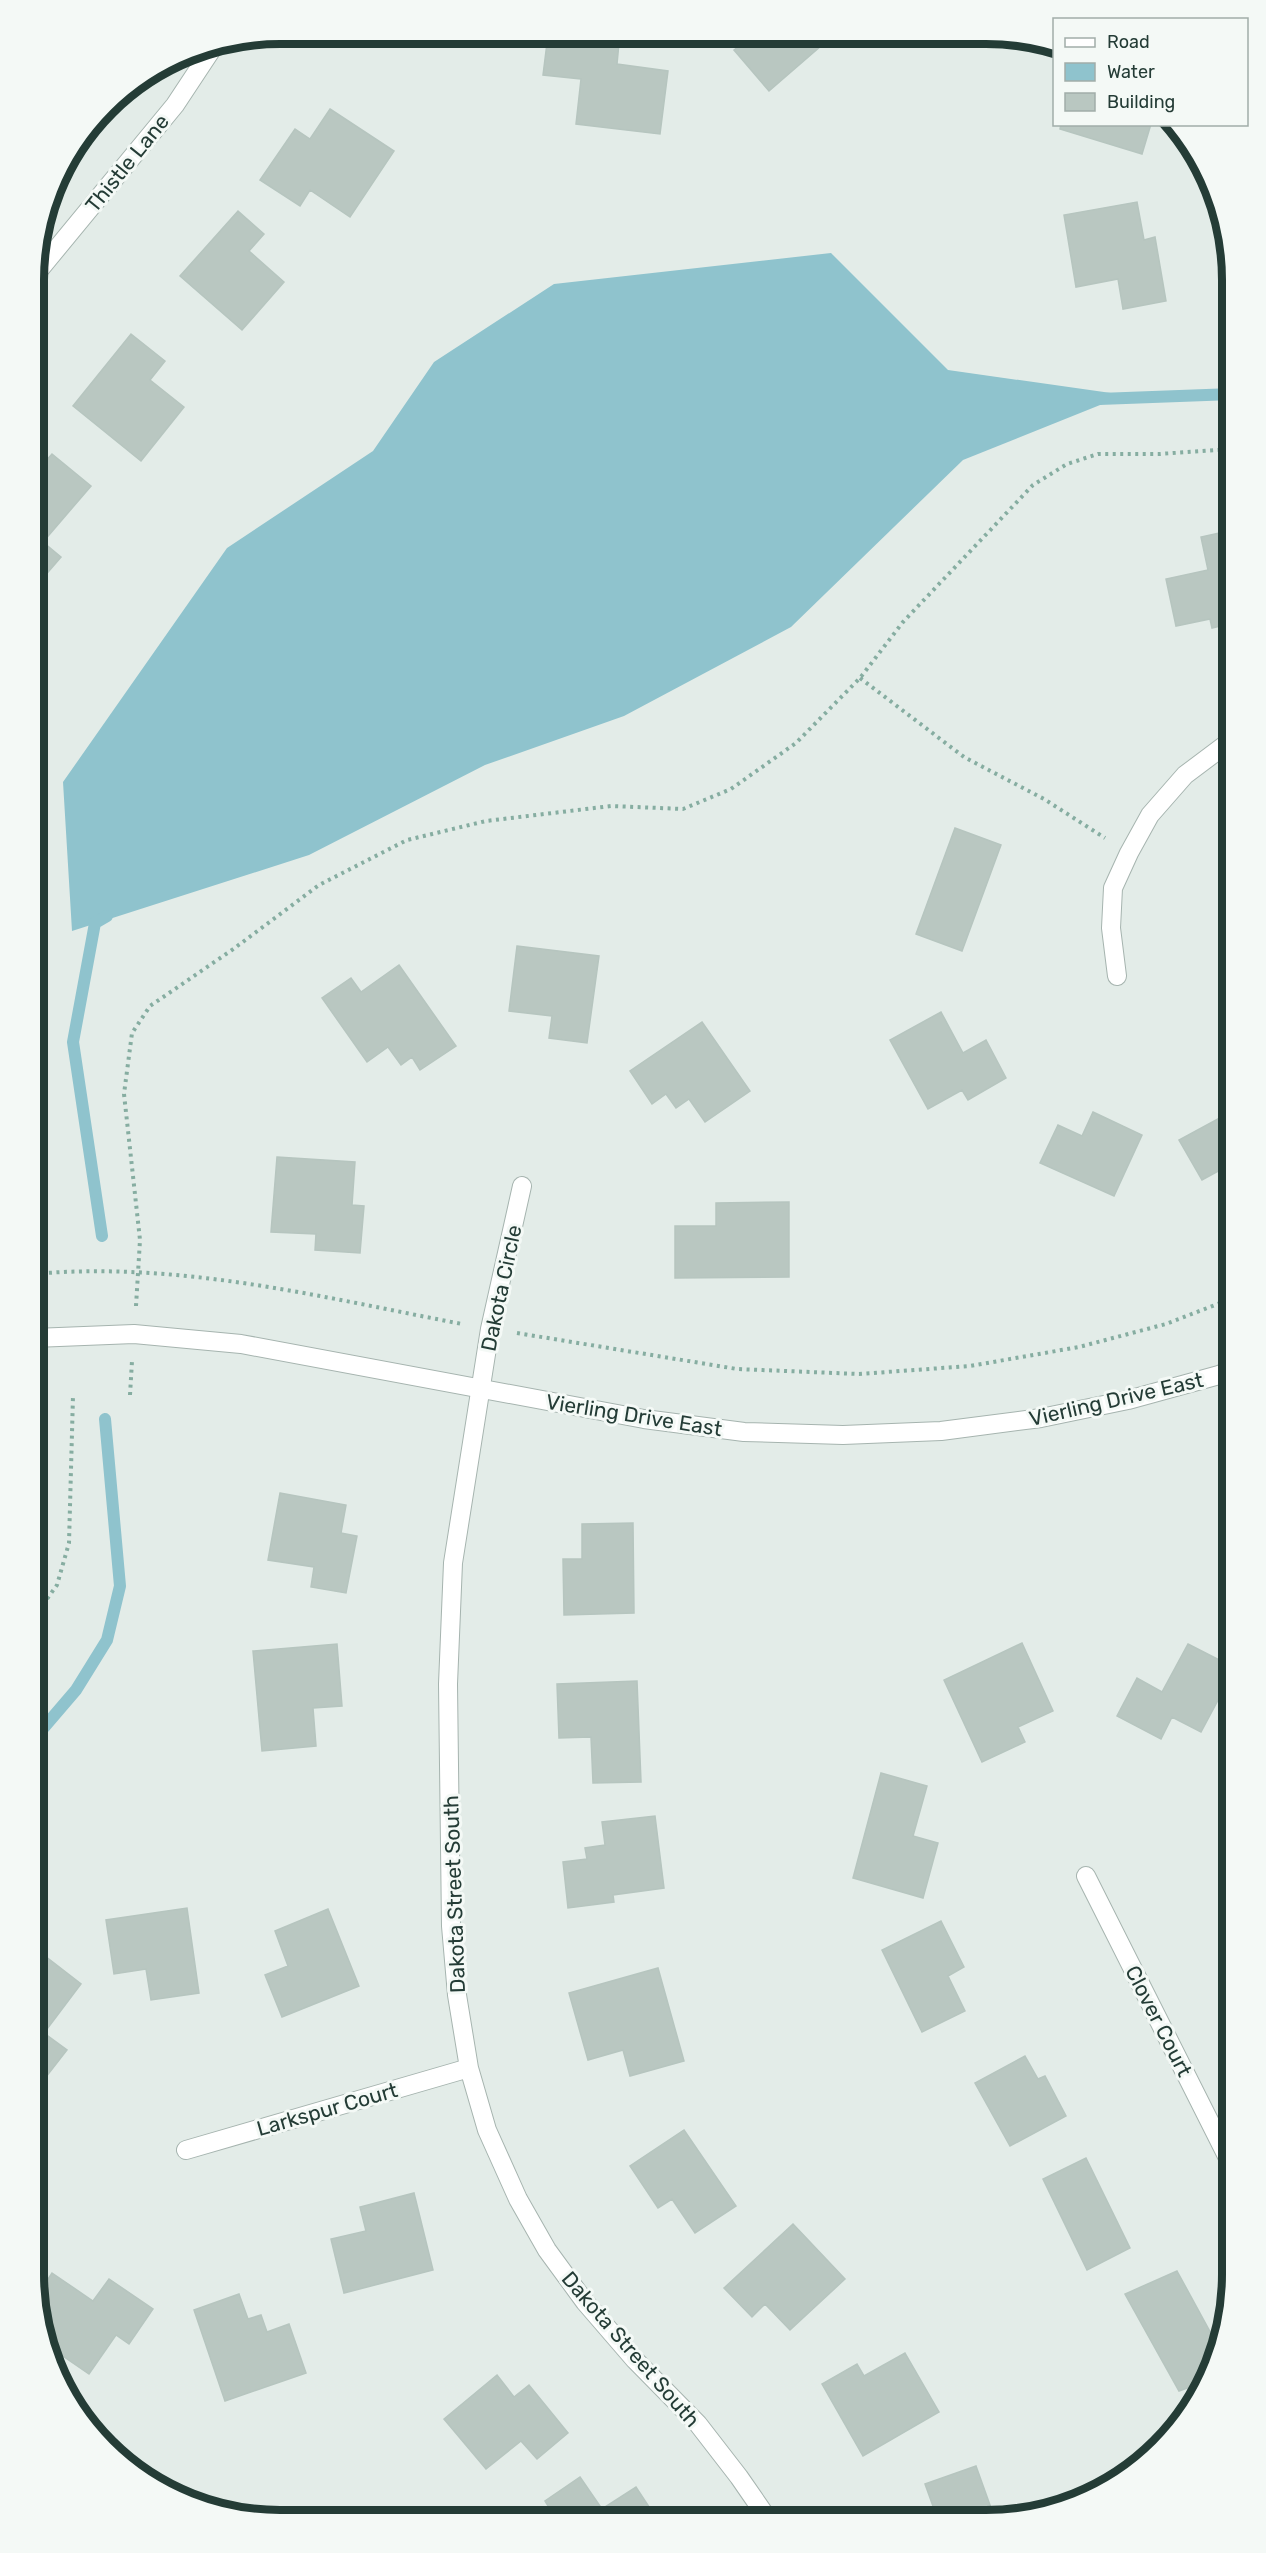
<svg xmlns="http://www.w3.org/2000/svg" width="1266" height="2553" font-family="Rubik,sans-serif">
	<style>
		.water { fill: #8fc3cd }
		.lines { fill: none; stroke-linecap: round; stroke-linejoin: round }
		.stream { stroke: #8fc3cd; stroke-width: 12 }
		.building { fill: #b9c7c1; stroke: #b6c5bf; stroke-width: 1.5 }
		.minor-casing { stroke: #a6b4af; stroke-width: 20 }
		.tertiary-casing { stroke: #a6b4af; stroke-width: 20 }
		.path { stroke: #86ada1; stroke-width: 4; stroke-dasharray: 3 4.5; stroke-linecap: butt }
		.minor { stroke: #fff; stroke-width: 18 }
		.tertiary { stroke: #fff; stroke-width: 18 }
		.labels { text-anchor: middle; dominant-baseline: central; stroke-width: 6; stroke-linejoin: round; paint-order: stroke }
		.street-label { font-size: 21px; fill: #243c36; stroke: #f4f9f6 }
		.rim { fill: none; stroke: #243c36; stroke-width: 8 }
	</style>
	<rect width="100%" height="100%" fill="#e3ece8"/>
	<path class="water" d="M831,253L948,370L1125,395L963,460L791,627L624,716L485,765L309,855L72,931L63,782L227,548L373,451L434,362L554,284Z"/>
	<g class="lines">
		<path class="stream" d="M1099,399L1233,394
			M102,1236L73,1042L95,923L107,916
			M34,1739L76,1690L107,1640L120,1586L105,1419"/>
	</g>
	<path class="building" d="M437,34H456L454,39Z
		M548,35L619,43L617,64L668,71L660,134L576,124L581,79L543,75Z
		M747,36H828L829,39L769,91L734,50L748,38Z
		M330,109L394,151L350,217L310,190L300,206L260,180L295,129L310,139Z
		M1061,124H1151L1142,154L1060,129Z
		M1137,202L1144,240L1155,237L1166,301L1123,309L1118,279L1076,287L1064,215Z
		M238,211L264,234L249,251L284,282L242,330L180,276Z
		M131,334L165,361L150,380L184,407L141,461L73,406Z
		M52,454L91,486L43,542L61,557L37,585L35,583V473Z
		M1233,530V623L1212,628L1210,619L1176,626L1166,579L1208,570L1201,537Z
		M955,828L1001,845L962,951L916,934Z
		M517,946L599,956L587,1043L549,1038L552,1016L509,1011Z
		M399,965L456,1046L420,1070L412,1057L401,1065L388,1047L367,1062L322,998L351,978L361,992Z
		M941,1012L963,1053L986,1040L1006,1078L968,1100L962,1090L928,1109L890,1040Z
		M702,1022L750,1091L705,1122L689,1099L676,1108L666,1094L652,1104L630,1071Z
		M1233,1086V1163L1202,1180L1179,1140L1229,1113L1219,1094Z
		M1093,1112L1142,1135L1114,1196L1040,1163L1058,1125L1082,1136Z
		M277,1157L355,1162L352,1205L364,1206L360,1253L315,1250L316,1234L271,1232Z
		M789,1202V1277L675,1278V1226H716V1203Z
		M280,1493L346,1505L341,1533L357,1536L346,1593L311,1587L314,1567L268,1560Z
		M633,1523L634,1613L564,1615L563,1559H582V1524Z
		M1022,1643L1053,1711L1018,1727L1025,1742L982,1762L944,1680Z
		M337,1644L342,1706L313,1708L316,1746L262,1751L253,1651Z
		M1188,1644L1233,1667V1672L1201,1732L1172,1717L1161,1739L1117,1716L1137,1678L1162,1692Z
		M637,1681L641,1782L593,1783L591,1737L559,1738L557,1684Z
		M881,1773L927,1786L913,1836L938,1843L923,1898L853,1878Z
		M655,1816L664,1888L613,1895L614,1902L568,1908L563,1862L587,1859L585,1848L605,1845L602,1822Z
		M187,1908L199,1993L151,2000L146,1969L114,1974L106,1920Z
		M328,1909L359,1986L282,2017L265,1975L288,1966L275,1931Z
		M941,1921L964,1967L948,1976L965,2011L922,2032L882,1950Z
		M36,1949L81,1984L44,2033L67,2050L39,2086L33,2081V1953Z
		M658,1968L684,2061L630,2076L623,2050L588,2060L569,1993Z
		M1025,2056L1038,2079L1045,2076L1066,2116L1010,2146L975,2083Z
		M684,2130L736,2206L695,2233L672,2199L658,2208L630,2166Z
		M1086,2158L1130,2248L1087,2270L1043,2179Z
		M33,2167L41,2193L33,2195Z
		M414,2193L433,2270L344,2293L331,2239L366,2231L360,2207Z
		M793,2224L845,2279L790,2330L765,2304L752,2317L724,2288Z
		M1177,2271L1219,2348L1214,2368L1207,2381L1179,2391L1125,2294Z
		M52,2273L93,2301L109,2279L153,2309L129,2344L116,2335L89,2374L44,2343L37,2296Z
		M239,2294L248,2319L261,2315L267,2332L289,2324L306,2373L225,2401L194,2310Z
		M905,2353L939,2412L863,2456L822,2384L857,2364L864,2376Z
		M497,2375L514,2397L529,2385L568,2433L537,2459L521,2441L486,2469L444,2419Z
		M976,2466L995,2519L916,2520L915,2516L934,2509L925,2484Z
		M580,2477L602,2509L636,2487L657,2519H556L545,2501Z"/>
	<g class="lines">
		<g class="minor-casing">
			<path id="minor" d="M35,275L175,105L214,46
				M1117,976L1111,928L1113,888L1129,853L1150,815L1185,775L1233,739
				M522,1186L490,1329L453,1563L448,1684L451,1926L457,1995L469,2068L487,2130L518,2199L547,2250L585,2302L635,2360L698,2424L739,2477L768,2519
				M1086,1876L1232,2166
				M186,2150L469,2068"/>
		</g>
		<g class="tertiary-casing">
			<path id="tertiary" d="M34,1338L134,1334L241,1344L644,1419L744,1432L843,1435L941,1431L1041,1418L1128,1400L1219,1375L1233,1369"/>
		</g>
		<path class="path" d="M860,678L964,757L1044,799L1105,838
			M34,1274C179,1261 321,1297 462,1324
			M136,1306L140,1240L124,1094L132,1033L150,1006L232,950L319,885L407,840L486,821L611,806L683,809L731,789L796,743L860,678L903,622L1033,485L1067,464L1098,454H1159L1233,449
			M517,1333L737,1369L859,1374L970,1366L1079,1347L1166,1324L1233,1298
			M130,1395L132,1361
			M34,1617L57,1585L69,1543L73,1396"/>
		<use href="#minor" class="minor"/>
		<use href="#tertiary" class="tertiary"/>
	</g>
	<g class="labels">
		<g class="street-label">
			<text transform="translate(127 163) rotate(-51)">Thistle Lane</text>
			<text transform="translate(501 1288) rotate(-78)">Dakota Circle</text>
			<text transform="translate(1116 1399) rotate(-13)">Vierling Drive East</text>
			<text transform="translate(634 1415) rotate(9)">Vierling Drive East</text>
			<text transform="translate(454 1894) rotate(-92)">Dakota Street South</text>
			<text transform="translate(1159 2021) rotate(63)">Clover Court</text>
			<text transform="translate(327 2109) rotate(-16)">Larkspur Court</text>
			<text transform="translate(631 2349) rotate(49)">Dakota Street South</text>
		</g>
	</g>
	<path d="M0 0H1266V2553H0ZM280 44H986A236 236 0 0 1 1222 280V2274A236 236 0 0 1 986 2510H280A236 236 0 0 1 44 2274V280A236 236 0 0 1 280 44Z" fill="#f4f9f6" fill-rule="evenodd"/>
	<path class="rim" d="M280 44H986A236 236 0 0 1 1222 280V2274A236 236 0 0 1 986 2510H280A236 236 0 0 1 44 2274V280A236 236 0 0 1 280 44Z"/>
	<rect x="1053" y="18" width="195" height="108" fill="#f4f9f6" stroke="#a1ada9" stroke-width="1.5"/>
	<rect x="1065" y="38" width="30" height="9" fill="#ffffff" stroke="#a1ada9" stroke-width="1.5"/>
	<text x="1107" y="48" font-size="18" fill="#243c36">Road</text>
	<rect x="1065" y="63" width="30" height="18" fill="#8fc3cd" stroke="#a1ada9" stroke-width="1.5"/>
	<text x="1107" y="78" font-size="18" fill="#243c36">Water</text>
	<rect x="1065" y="93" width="30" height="18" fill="#b9c7c1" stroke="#a1ada9" stroke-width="1.5"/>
	<text x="1107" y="108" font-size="18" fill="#243c36">Building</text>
</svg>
